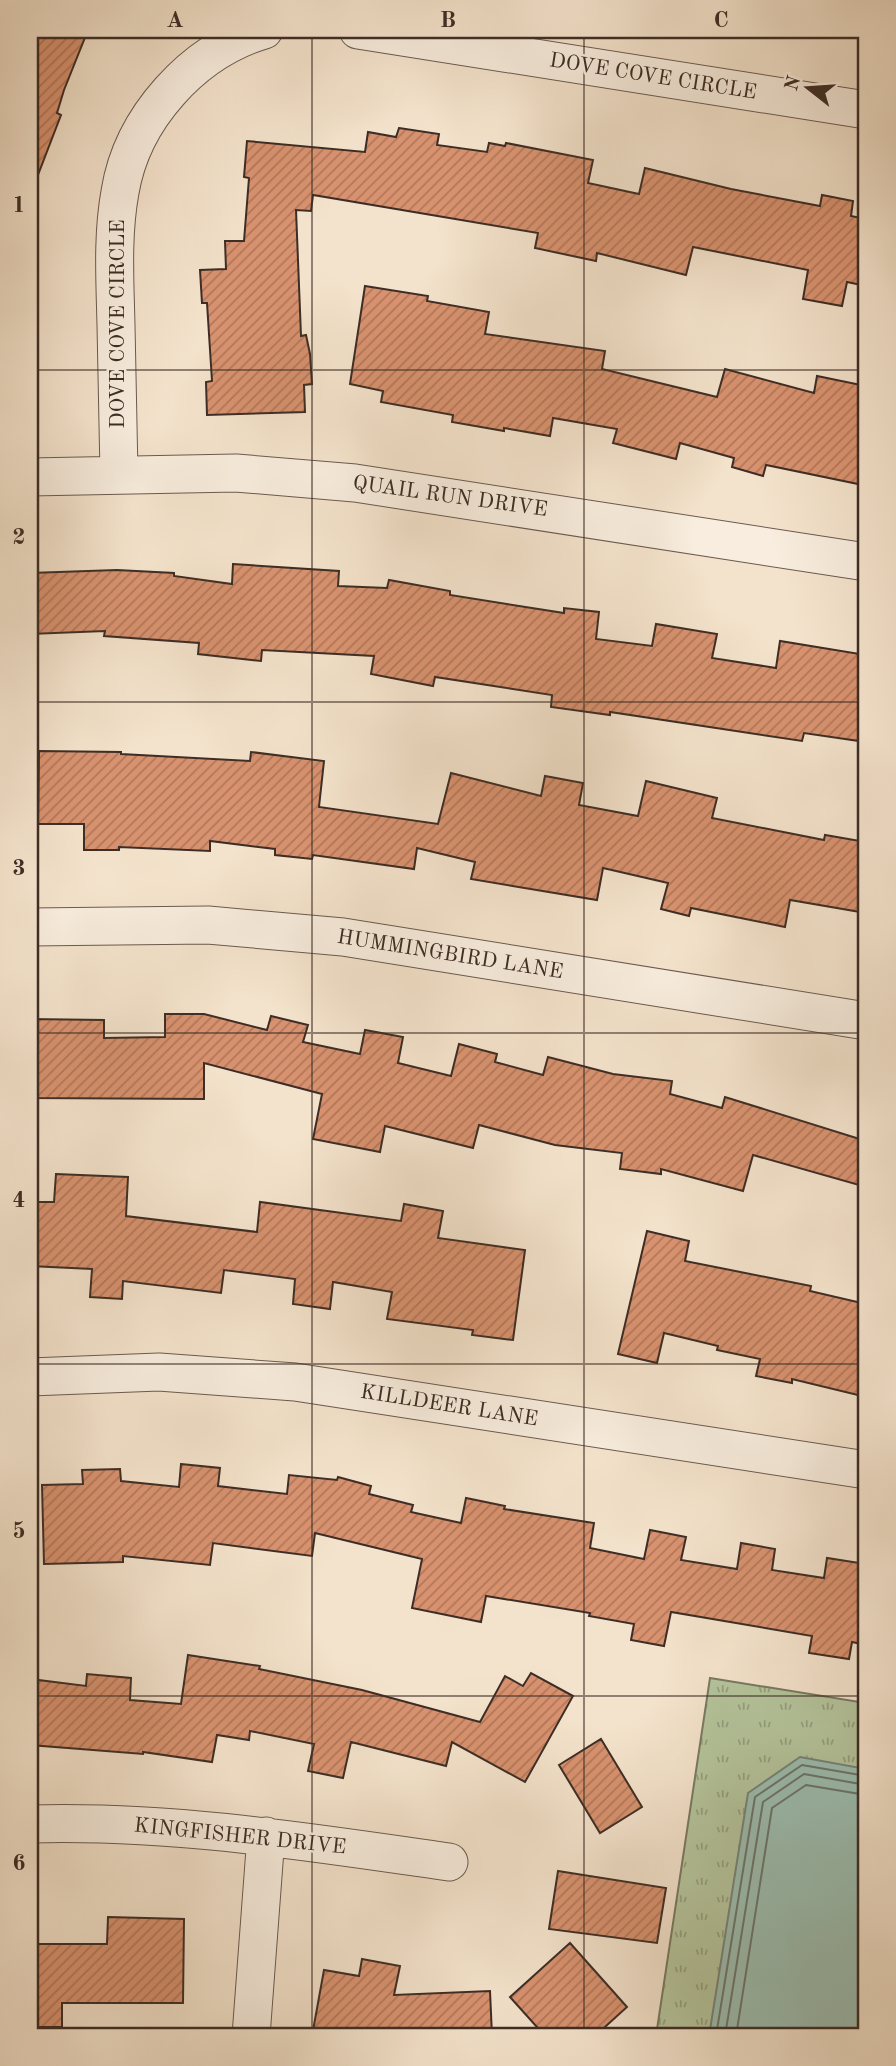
<svg xmlns="http://www.w3.org/2000/svg" width="896" height="2066" font-family="'Old Standard TT',serif">
	<style>
		.grass { fill: url(#grass-tufts); stroke: #797962; stroke-width: 2 }
		.water { fill: #9cbfb2; stroke: #76857a; stroke-width: 2 }
		.lines { fill: none; stroke-linecap: round; stroke-linejoin: round }
		.shore { stroke: #6c766c; stroke-width: 2 }
		.building { fill: url(#building-hatch); stroke: #3d2d26; stroke-width: 2 }
		.minor-casing { stroke: #6b5a50; stroke-width: 39 }
		.minor { stroke: #f8edde; stroke-width: 37 }
		.grid { fill: none; stroke: #3d2d26; stroke-width: 2; stroke-opacity: 0.55 }
		.labels { text-anchor: middle; dominant-baseline: central; stroke-width: 5; stroke-linejoin: round; paint-order: stroke }
		.street-label { font-size: 21px; fill: #3d2d26; stroke: #f8edde }
		.neatline { fill: none; stroke: #3d2d26; stroke-width: 2.5 }
		.grid-label { font-size: 23px; text-anchor: middle; font-weight: bold; fill: #3d2d26 }
	</style>
	<defs>
		<pattern id="grass-tufts" width="24" height="20" patternUnits="userSpaceOnUse" patternTransform="scale(1.75)"><rect width="24" height="20" fill="#b5c59d"/><path d="M3 7l-1-3M5 7V3M7 7l1-3M15 17l-1-3M17 17v-4M19 17l1-3" fill="none" stroke="#94a080"/></pattern>
		<pattern id="building-hatch" width="6" height="6" patternUnits="userSpaceOnUse" patternTransform="scale(1.75)"><rect width="6" height="6" fill="#d9926f"/><path d="M-1 1l2-2M0 6l6-6M5 7l2-2" fill="none" stroke="#b1785b"/></pattern>
	</defs>
	<rect width="100%" height="100%" fill="#f4e3cc"/>
	<filter id="stains"><feTurbulence type="fractalNoise" baseFrequency=".00286" numOctaves="4"/><feColorMatrix values="0 0 0 0 .2 0 0 0 0 .09 0 0 0 0 .02 0 0 0 .5 -.17"/></filter>
	<radialGradient id="worn" r=".72"><stop offset=".6" stop-color="#630" stop-opacity="0"/><stop offset="1" stop-color="#630" stop-opacity=".3"/></radialGradient>
	<path class="grass" d="M710,1678L866,1703V2036H656Z"/>
	<path class="water" d="M800,1757L866,1769V2036H709L748,1793Z"/>
	<g class="lines">
		<path class="shore" d="M716,2036L755,1797L802,1765L866,1776
			M725,2036L763,1802L804,1774L866,1785
			M736,2036L772,1808L806,1785L866,1795"/>
	</g>
	<path class="building" d="M30,30H88L64,90L57,113L61,115L36,180L32,179L30,184Z
		M399,128L439,134L437,145L487,152L489,143L505,146L506,143L593,160L588,183L639,194L645,168L731,189L820,206L822,195L853,201L851,216L866,219V286L847,282L842,306L803,299L808,270L693,247L686,275L597,253L596,261L535,248L538,233L313,195L311,211L296,210L301,336L306,335L310,354L312,384L304,385L305,412L207,415L206,382L212,381L207,303H202L200,270L226,269L225,241H244L249,178L244,177L247,141L365,152L368,132L396,137Z
		M365,286L428,296L427,301L489,312L485,334L605,351L602,369L717,397L725,369L814,393L817,376L866,386V442L858,484L766,465L763,476L732,467L734,458L680,443L676,459L613,443L617,429L553,418L550,436L504,428V431L452,422L453,415L381,402L383,391L350,384Z
		M233,564L339,571L338,586L387,588L389,580L450,591V595L564,613V608L599,612L596,639L652,646L656,624L717,634L712,658L776,668L780,641L866,655V742L804,733L802,741L610,712V715L551,707L552,695L435,677L433,686L371,674L374,656L262,650L261,661L198,654L199,643L104,636L105,631L30,634V573L117,570L174,573V576L232,584Z
		M39,751L121,752V754L250,761L251,752L324,761L319,807L438,824L451,773L541,796L545,776L583,783L579,805L638,816L646,781L717,798L712,818L824,840L825,835L866,842V913L790,900L785,927L691,908L689,916L661,909L668,883L603,868L597,900L471,879L475,862L417,848L414,869L313,855L312,859L275,855V849L210,841V851L119,847V850H84V824H38Z
		M165,1014H204L267,1030L271,1016L308,1025L303,1042L360,1054L365,1030L403,1037L398,1063L451,1076L459,1044L497,1054L495,1062L543,1075L548,1057L613,1074L672,1081L670,1094L722,1108L725,1097L866,1141V1187L753,1155L743,1191L661,1169V1174L620,1169L622,1153L555,1145L479,1125L473,1148L385,1126L380,1152L313,1139L322,1094L204,1063V1099L30,1098V1019L104,1020V1038L165,1037Z
		M56,1174L128,1177L126,1216L257,1232L260,1202L401,1221L404,1204L443,1211L438,1238L525,1250L513,1340L472,1335L473,1330L387,1319L392,1292L333,1282L330,1309L293,1304L295,1279L224,1270L221,1293L123,1281L122,1299L90,1297L92,1269L30,1266V1202H54Z
		M647,1231L689,1241L685,1261L811,1286L810,1291L866,1304V1397L792,1379V1383L756,1376L760,1359L717,1350L718,1346L664,1333L657,1363L618,1354Z
		M181,1464L220,1468L218,1486L287,1494L289,1475L337,1480L338,1477L371,1486L369,1494L413,1505L411,1512L461,1523L466,1498L505,1506L504,1509L594,1523L590,1548L644,1559L650,1530L686,1537L681,1560L737,1569L741,1543L775,1549L772,1570L824,1578L827,1558L866,1564V1645L852,1642L849,1659L809,1653L812,1636L671,1612L664,1646L631,1640L634,1624L589,1616L590,1613L486,1596L481,1622L412,1608L422,1559L315,1533L312,1556L213,1543L210,1565L123,1556V1562L44,1564L42,1485L83,1484L82,1470L120,1469L121,1481L179,1487Z
		M188,1655L260,1666L259,1669L362,1690L480,1722L505,1676L523,1686L531,1673L573,1696L525,1782L452,1742L446,1766L351,1742L343,1778L308,1771L314,1744L250,1731L249,1740L217,1735L212,1762L143,1752V1754L30,1745V1679L86,1686L87,1674L131,1678L130,1700L181,1704Z
		M601,1739L642,1807L600,1833L559,1765Z
		M558,1871L666,1888L657,1943L549,1929Z
		M108,1917L184,1919L183,2003H62V2027H30V1944H107Z
		M570,1943L627,2007L595,2036H545L510,1997Z
		M362,1959L400,1966L394,1995L490,1991L492,2036H312L324,1970L359,1976Z"/>
	<g class="lines">
		<g class="minor-casing">
			<path id="minor" d="M358,30L866,110
				M119,474C118,424 117,374 116,325C115,281 112,236 120,192C132,118 193,51 264,30
				M30,477L236,473L355,483L866,562
				M30,927L208,925L343,937L866,1021
				M30,1377L159,1372L295,1382L866,1470
				M30,1824C171,1820 310,1842 449,1862
				M251,2036L266,1836"/>
		</g>
		<use href="#minor" class="minor"/>
	</g>
	<path class="grid" d="M312,30V2036M584,30V2036M30,370H866M30,702H866M30,1033H866M30,1364H866M30,1696H866"/>
	<g class="labels">
		<g class="street-label">
			<text transform="translate(653 77) rotate(9)">DOVE COVE CIRCLE</text>
			<text transform="translate(118 324) rotate(-90)">DOVE COVE CIRCLE</text>
			<text transform="translate(450 497) rotate(8)">QUAIL RUN DRIVE</text>
			<text transform="translate(450 955) rotate(9)">HUMMINGBIRD LANE</text>
			<text transform="translate(449 1406) rotate(9)">KILLDEER LANE</text>
			<text transform="translate(240 1837) rotate(6)">KINGFISHER DRIVE</text>
		</g>
	</g>
	<rect width="896" height="2066" fill="none" stroke="#f4e3cc" stroke-width="77"/>
	<g transform="translate(808 88) rotate(287)" stroke="#f8edde" stroke-width="5" paint-order="stroke">
	<path d="M0-5L12 26L0 18L-12 26Z" fill="#3d2d26"/>
	<text y="-10" font-size="19" font-weight="bold" text-anchor="middle" fill="#3d2d26">N</text>
	</g>
	<rect x="38" y="38" width="820" height="1990" class="neatline"/>
	<g class="grid-label">
		<text x="175" y="27">A</text>
		<text x="448" y="27">B</text>
		<text x="721" y="27">C</text>
		<text x="19" y="212">1</text>
		<text x="19" y="544">2</text>
		<text x="19" y="875">3</text>
		<text x="19" y="1207">4</text>
		<text x="19" y="1538">5</text>
		<text x="19" y="1870">6</text>
	</g>
	<rect width="100%" height="100%" filter="url(#stains)"/>
	<rect width="100%" height="100%" fill="url(#worn)"/>
</svg>
